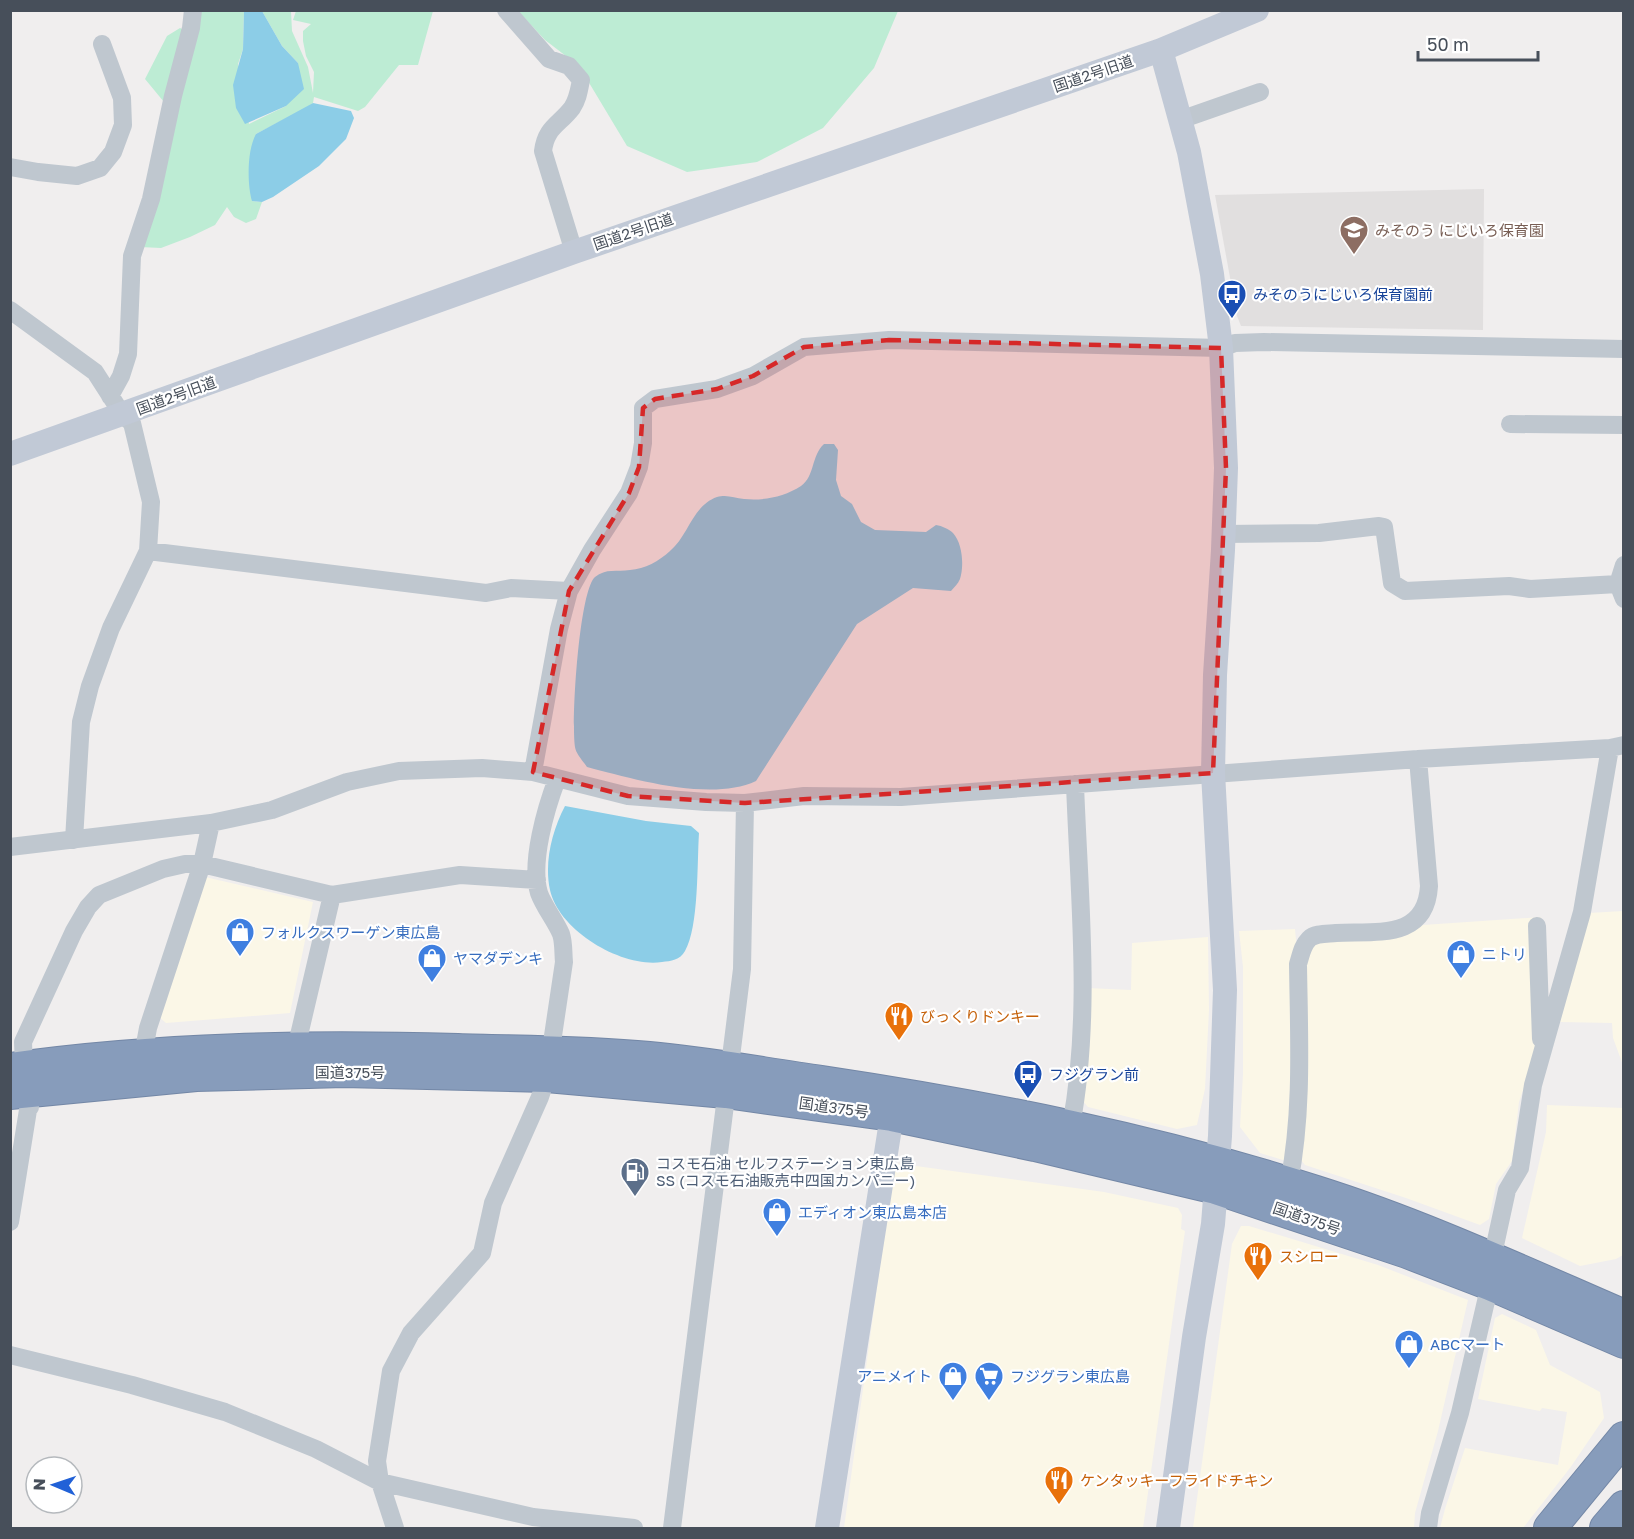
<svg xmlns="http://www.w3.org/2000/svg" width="1634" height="1539" font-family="'Golos Text','Noto Sans JP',sans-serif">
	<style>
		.commercial { fill: #fbf7e7 }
		.education { fill: #e1dfdf }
		.green { fill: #bdecd4 }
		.water { fill: #8ccde7 }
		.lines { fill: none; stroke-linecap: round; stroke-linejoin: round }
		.highway-casing { stroke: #7387a6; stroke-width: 34 }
		.street { stroke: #bfc7cf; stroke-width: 18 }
		.secondary { stroke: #c1c9d6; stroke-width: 24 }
		.highway { stroke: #879cbb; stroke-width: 32 }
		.marked { fill: #d62828; fill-opacity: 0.2; stroke: #d62828; stroke-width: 4.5; stroke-dasharray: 12 8; stroke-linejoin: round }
		.labels { text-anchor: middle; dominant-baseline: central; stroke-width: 4.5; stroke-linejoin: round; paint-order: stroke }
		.street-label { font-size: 15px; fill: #474f5a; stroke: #fff }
		.education-label { font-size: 15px; fill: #785e54; stroke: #fff; text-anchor: start }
		.transit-label { font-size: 15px; fill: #164399; stroke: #fff; text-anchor: start }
		.shop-label { font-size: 15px; fill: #366cbe; stroke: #fff; text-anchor: start }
		.food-label { font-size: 15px; fill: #c56008; stroke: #fff; text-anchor: start }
		.service-label { font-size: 15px; fill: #4e5e75; stroke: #fff; text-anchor: start }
	</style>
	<rect width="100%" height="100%" fill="#f0eeee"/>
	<path class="commercial" d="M205,877L313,902L290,1013L166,1023L159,1017Z
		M1623,911V1065L1613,1038L1612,1023L1560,1022L1589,913Z
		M1541,917L1544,1029L1519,1102L1512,1161L1496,1184L1489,1219L1480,1225L1406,1198L1305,1165L1301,1160L1305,965L1310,950L1320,940H1348L1405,936L1423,925Z
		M1295,929L1297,951L1293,1073L1286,1161L1260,1153L1240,1127L1243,1074V967L1239,931Z
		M1208,937L1209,1010L1205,1089L1197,1125L1177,1129L1088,1107L1081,1099L1087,988L1131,990L1132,943Z
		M1547,1105L1623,1108V1255L1616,1259L1580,1266L1522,1238L1546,1132Z
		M894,1163L1104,1192L1178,1208L1182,1215L1181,1229L1185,1231L1143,1528H844Z
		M1241,1226H1249L1378,1265L1468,1300L1438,1431L1415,1513L1414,1528H1193L1232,1244Z
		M1502,1314L1536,1330L1550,1365L1600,1392L1604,1418L1570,1468L1523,1528H1440L1445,1509L1465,1448L1558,1465L1567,1412L1542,1408L1540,1411L1478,1399L1495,1318Z"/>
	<path class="education" d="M1484,189L1483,330L1241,326L1237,316L1215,195Z"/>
	<path class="green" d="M416,10L433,11L418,65H399L365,107L358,111L314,97L313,103L306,108L256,134L252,201L262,202L256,219L246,223L234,217L227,207L215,225L190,237L161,248L140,247L200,11H244L243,49L238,64L249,124L286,106L298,63L282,46L262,11H291L292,31L308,67L313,93L314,72L306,56L303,41V31L311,24L293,20L296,11Z
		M518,11H898L874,68L823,128L757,162L687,172L627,146L579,66L545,40Z
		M180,28L184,30L164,102L145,79L167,36Z"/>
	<path class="water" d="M244,11H262L282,46L298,63L304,89L286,106L245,124L236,108L233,85L243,49Z
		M313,103L351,111L354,118L346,139L319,166L273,197L262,202L252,201C247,184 247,150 256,134Z
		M824,444H834L838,450L836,480L841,496L852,504L861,522L875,530L926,532L936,525C942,526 949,529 953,533C963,544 964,567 960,579C958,584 954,587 951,591L913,588L857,624L756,781C711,802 633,779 587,767C583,761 576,754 575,747C571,723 579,591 595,577C606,568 617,572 630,570C645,569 659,561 670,551C689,535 692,506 717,497C727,494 734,498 744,499C763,501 784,497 801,486C815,476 811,456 824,444Z
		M565,806L646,821L691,826L699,833C697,863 699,927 685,951C680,960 671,961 662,962C622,968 559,931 550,890C544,862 552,831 565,806Z"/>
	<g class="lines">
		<g class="highway-casing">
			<path id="highway" d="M10,1069C159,1048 309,1046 458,1050C521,1052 586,1052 649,1058C707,1063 764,1074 822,1082C989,1107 1155,1140 1316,1192C1421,1225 1522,1272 1624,1316
				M10,1093L196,1075L344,1071L547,1076L726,1092L892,1115L1035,1145L1216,1188L1407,1252L1490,1284L1624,1342
				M1550,1528L1624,1438
				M1606,1528L1624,1507"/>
		</g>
		<path class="street" d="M506,10L549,59L569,66L581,80C579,90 578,99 572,108C559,125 546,127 543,151L574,252
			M1180,120L1260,92
			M10,167L38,172L77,176L100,168L113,152L123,125L122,98L102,44
			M10,310L95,372L122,414L132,423L151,502L148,551L111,628L90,686L81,722L74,840
			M110,396L121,376L128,354L132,256L151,199L173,96L191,28L193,10
			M1510,424L1624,425
			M1223,534L1319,533L1379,526L1384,527L1392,583L1405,591L1509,586L1530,589L1618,584
			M148,551L486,593L511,588L569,591
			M1624,565L1618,584L1624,599
			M533,772L559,629L569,591L592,550L629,493L639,467L643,443V408L655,399L717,389L753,376L804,347L889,340L1221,348L1235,343L1264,342L1624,349
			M10,847L211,823L272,810L347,782L399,771L482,768L533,772L628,796L706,802L745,803L804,796L901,797L1418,759L1610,748L1624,745
			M1537,926L1541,1039
			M296,1048L332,895L460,875L537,880
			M143,1055L148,1028L202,864L211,823
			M24,1067L23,1042L74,931L88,907L99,895L163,869L185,864H202L332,895
			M1071,1126C1092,1015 1079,897 1075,784
			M1289,1183C1303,1111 1299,1038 1298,964C1301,955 1302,946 1309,939C1315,933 1328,934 1336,933C1377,931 1426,940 1429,886L1418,759
			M10,1222L28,1110L30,1107L28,1090
			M1492,1259L1507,1190L1520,1168L1533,1085L1582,912L1610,748
			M10,1355L132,1385L225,1412L316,1449L380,1482L533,1517L634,1528
			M395,1528L380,1482L377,1461L391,1371L411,1333L482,1253L493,1203L540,1097L547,1076L564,962C563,953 564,943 561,934C555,920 544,907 539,893C530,862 546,808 557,779
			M672,1528L742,969L745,803
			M1428,1528L1430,1513L1460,1413L1490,1284"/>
		<path class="secondary" d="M1161,50L1189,152L1212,274L1221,348L1226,468L1223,550L1215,675L1213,773L1225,990L1220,1136L1213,1224L1194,1337L1168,1528
			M10,454L574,252L1161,50L1257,10
			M827,1528L892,1115"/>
		<use href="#highway" class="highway"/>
	</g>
	<path class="marked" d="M889,340L1221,348L1226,468L1213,773L745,803L628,796L533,772L569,591L629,493L639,467L643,408L655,399L717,389L753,376L804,347Z"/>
	<defs>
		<g id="school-pin" transform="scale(1.5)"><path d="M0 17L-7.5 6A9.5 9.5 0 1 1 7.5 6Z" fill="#8d6e63" stroke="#fff"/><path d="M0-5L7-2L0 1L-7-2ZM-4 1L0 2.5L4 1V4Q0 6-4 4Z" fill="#fff"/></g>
		<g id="bus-pin" transform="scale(1.5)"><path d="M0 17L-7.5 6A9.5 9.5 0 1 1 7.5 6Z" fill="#1a4fb4" stroke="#fff"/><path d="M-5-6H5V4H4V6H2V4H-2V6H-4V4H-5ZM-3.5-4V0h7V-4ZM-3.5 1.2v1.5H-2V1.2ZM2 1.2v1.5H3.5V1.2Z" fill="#fff"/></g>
		<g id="shop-pin" transform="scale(1.5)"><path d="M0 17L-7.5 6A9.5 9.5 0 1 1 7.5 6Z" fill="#3f7fe0" stroke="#fff"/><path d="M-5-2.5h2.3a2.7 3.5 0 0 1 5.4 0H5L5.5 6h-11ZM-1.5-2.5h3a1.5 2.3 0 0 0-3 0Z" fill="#fff"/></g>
		<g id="restaurant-pin" transform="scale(1.5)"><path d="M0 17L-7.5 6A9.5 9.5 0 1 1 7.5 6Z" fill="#e8710a" stroke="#fff"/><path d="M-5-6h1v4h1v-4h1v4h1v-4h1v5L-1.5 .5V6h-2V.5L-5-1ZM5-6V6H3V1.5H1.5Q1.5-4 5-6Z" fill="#fff"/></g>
		<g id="fuel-pin" transform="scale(1.5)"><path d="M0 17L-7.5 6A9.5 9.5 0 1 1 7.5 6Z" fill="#5c6f8a" stroke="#fff"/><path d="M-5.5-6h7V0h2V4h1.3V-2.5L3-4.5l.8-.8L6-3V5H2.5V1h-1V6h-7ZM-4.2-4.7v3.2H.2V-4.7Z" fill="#fff"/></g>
		<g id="supermarket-pin" transform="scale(1.5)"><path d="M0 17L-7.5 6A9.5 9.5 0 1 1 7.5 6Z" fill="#3f7fe0" stroke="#fff"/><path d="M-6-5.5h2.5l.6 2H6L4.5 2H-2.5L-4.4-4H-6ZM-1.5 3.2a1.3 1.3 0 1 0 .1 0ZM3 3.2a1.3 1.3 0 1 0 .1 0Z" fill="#fff"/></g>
	</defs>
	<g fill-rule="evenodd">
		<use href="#school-pin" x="1354" y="230"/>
		<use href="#bus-pin" x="1232" y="294"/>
		<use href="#shop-pin" x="240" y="932"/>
		<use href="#shop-pin" x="1461" y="954"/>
		<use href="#shop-pin" x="432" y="958"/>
		<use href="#restaurant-pin" x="899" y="1016"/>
		<use href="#bus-pin" x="1028" y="1074"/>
		<use href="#fuel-pin" x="635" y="1172"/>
		<use href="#shop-pin" x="777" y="1212"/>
		<use href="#restaurant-pin" x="1258" y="1256"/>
		<use href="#shop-pin" x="1409" y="1344"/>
		<use href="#shop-pin" x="953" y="1376"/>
		<use href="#supermarket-pin" x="989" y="1376"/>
		<use href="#restaurant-pin" x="1059" y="1480"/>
	</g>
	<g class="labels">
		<g class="street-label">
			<text transform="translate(1093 73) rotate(-19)">国道2号旧道</text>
			<text transform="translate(633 231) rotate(-19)">国道2号旧道</text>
			<text transform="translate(176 395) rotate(-20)">国道2号旧道</text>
			<text x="350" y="1072">国道375号</text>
			<text transform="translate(834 1107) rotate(8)">国道375号</text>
			<text transform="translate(1307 1218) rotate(19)">国道375号</text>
		</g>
		<g class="education-label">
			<text x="1375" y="230">みそのう にじいろ保育園</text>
		</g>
		<g class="transit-label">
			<text x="1253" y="294">みそのうにじいろ保育園前</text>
			<text x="1049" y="1074">フジグラン前</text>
		</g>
		<g class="shop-label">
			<text x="261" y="932">フォルクスワーゲン東広島</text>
			<text x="1482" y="954">ニトリ</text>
			<text x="453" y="958">ヤマダデンキ</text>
			<text x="798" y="1212">エディオン東広島本店</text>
			<text x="1430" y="1344">ABCマート</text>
			<text x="932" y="1376" text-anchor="end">アニメイト</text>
			<text x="1010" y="1376">フジグラン東広島</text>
		</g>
		<g class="food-label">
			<text x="920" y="1016">びっくりドンキー</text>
			<text x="1279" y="1256">スシロー</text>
			<text x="1080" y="1480">ケンタッキーフライドチキン</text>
		</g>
		<g class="service-label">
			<text x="656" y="1163">コスモ石油 セルフステーション東広島<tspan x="656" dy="17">SS (コスモ石油販売中四国カンパニー)</tspan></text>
		</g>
	</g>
	<rect width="1634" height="1539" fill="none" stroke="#474f5a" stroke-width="24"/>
	<g transform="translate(54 1485) rotate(272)"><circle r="28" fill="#ffffff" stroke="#b5b9bd" stroke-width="1.5"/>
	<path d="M0-4.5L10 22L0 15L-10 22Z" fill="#2161d7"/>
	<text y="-9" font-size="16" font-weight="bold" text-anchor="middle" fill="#474f5a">N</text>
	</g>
	<path d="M1418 51v9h120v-9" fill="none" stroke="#474f5a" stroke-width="3"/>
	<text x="1427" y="51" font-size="18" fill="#474f5a" stroke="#ffffff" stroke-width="4.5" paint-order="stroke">50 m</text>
</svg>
